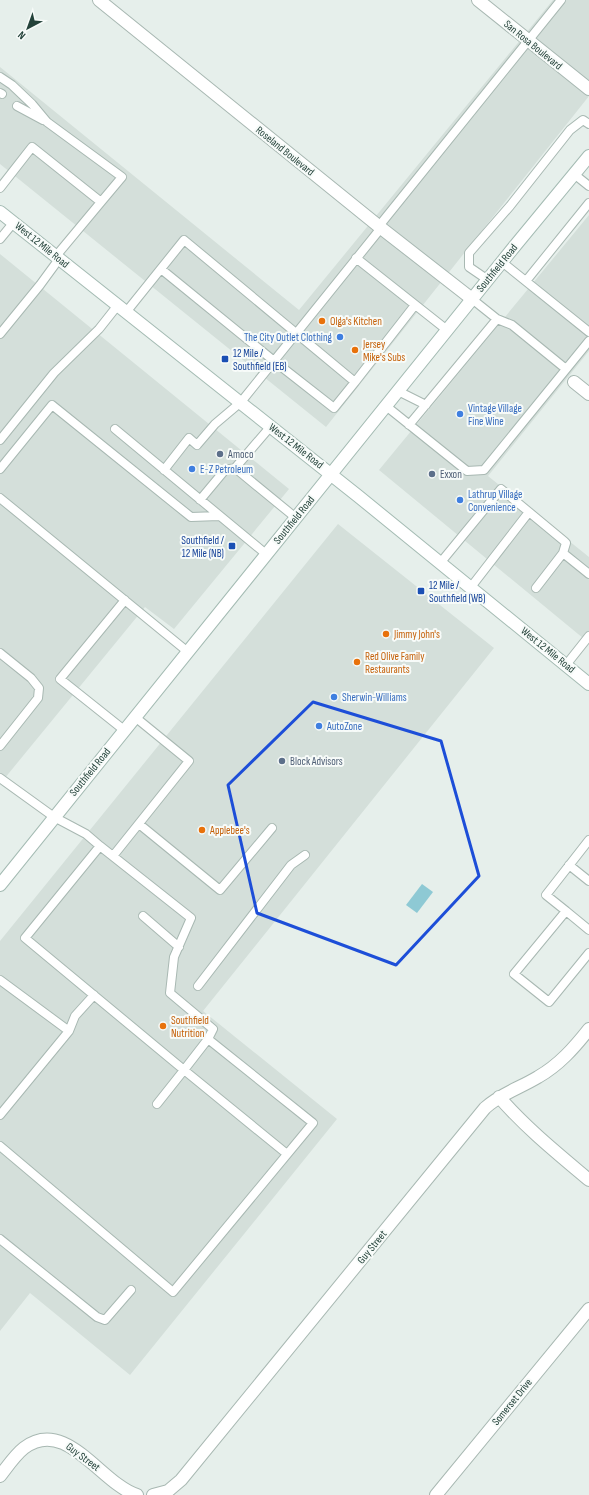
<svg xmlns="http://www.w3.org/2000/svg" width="589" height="1495" font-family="'Sofia Sans Condensed',sans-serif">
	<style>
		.built { fill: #d4dfda }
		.water { fill: #8ec9d4 }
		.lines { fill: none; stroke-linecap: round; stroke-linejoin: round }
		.service-casing { stroke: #a8b8b2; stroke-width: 10 }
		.minor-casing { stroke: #a8b8b2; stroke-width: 14 }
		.secondary-casing { stroke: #a4bbb3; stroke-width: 14 }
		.service { stroke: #fff; stroke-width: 8 }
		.minor { stroke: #fff; stroke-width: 12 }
		.secondary { stroke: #fff; stroke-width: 12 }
		.marked { fill: none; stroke: #1d4ed8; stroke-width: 3; stroke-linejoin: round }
		.food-dot { fill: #e8710a; stroke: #f7fbf9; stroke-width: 1.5 }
		.shop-dot { fill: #3f7fe0; stroke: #f7fbf9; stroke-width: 1.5 }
		.transit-dot { fill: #1a4fb4; stroke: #f7fbf9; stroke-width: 1.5 }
		.service-dot { fill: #5c6f8a; stroke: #f7fbf9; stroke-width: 1.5 }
		.labels { text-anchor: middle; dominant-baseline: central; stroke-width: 4; stroke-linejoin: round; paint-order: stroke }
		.street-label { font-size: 11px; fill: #24423a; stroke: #f7fbf9 }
		.food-label { font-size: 11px; fill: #c56008; stroke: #f7fbf9; text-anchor: start }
		.shop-label { font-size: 11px; fill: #366cbe; stroke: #f7fbf9; text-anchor: start }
		.transit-label { font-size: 11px; fill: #164399; stroke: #f7fbf9; text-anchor: start }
		.service-label { font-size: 11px; fill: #4e5e75; stroke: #f7fbf9; text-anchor: start }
	</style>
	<rect width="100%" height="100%" fill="#e6efeb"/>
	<path class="built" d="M553,0H589V96L326,427L0,164V67L299,310Z
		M589,215V351L488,476L589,557V643L379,470Z
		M0,254L289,489L174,629L145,607L0,784Z
		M338,524L494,648L203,1011L337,1119L130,1375L30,1293L0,1331V941Z"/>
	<path class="water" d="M422,884L433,892L417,913L406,905Z"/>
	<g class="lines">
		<g class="service-casing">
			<path id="service" d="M0,77L12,85L32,104L47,122L122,177L101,202
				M0,93L2,94
				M17,106L43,120
				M574,174L589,186
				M0,188L32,147L101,202L56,256
				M379,226L561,0
				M0,239L14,222
				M356,258L447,330
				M502,262L589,332
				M161,269L274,361L334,408L355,382
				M488,280L469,267V253L510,206L570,130L583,120L589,124
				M526,281L589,203
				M472,299L497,319L512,325L566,369
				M127,311L184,240L355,382L415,305
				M0,334L40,285L59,259
				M398,391L426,405
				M386,406L467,471L484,470L589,341
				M409,425L497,319
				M271,426L235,468L296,518
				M115,429L266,554
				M0,440L54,373L99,329L118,305
				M0,469L52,405L191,517L219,516
				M164,470L189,438L197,445L215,424L241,402L381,228
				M0,498L188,652
				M200,500L225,470L235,468
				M441,562L501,489L529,512
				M471,587L529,512L564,541L566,543L563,553
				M536,588L563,553L589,574
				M0,653L31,678L39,688L38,698L0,746
				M566,665L589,636
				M124,730L60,679L125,600
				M0,778L54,817L86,834L100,846L191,918L174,957L170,993L213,1029L208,1039L184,1070L25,938L100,846
				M139,824L220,890L272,828
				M589,840L546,895L566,911L514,974L549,1002L589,953
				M113,856L189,761L135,717
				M569,865L589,881
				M566,911L589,930
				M143,916L179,947
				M0,980L69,1031L0,1115
				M198,986L291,865L305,855
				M69,1031L75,1016L94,995
				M157,1104L184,1070L287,1154
				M0,1146L173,1292L313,1123L208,1039
				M0,1239L97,1317L105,1320L131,1290"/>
		</g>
		<g class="minor-casing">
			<path id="minor" d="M99,0L381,228L472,299
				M478,0L589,89
				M574,382L589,394
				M499,1097C526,1128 557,1153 589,1180
				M0,1476C7,1467 15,1455 24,1448C66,1416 101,1484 137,1495
				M153,1495L168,1491L181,1480L485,1108C500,1094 520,1088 538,1077C559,1065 574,1048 589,1029
				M436,1495L589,1309"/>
		</g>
		<g class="secondary-casing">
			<path id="secondary" d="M0,212L358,496L589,684
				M0,885L514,247L589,156"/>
		</g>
		<use href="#service" class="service"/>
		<use href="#minor" class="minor"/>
		<use href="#secondary" class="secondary"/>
	</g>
	<path class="marked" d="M313,702L441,741L479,876L396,965L257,913L228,785Z"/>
	<g class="food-dot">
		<circle cx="322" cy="321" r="4"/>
		<circle cx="355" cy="350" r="4"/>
		<circle cx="386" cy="634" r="4"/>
		<circle cx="357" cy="662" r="4"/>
		<circle cx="202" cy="830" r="4"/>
		<circle cx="163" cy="1026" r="4"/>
	</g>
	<g class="shop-dot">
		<circle cx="340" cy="337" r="4"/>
		<circle cx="460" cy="414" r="4"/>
		<circle cx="192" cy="469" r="4"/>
		<circle cx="460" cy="500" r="4"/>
		<circle cx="334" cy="697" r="4"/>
		<circle cx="319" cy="726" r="4"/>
	</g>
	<g class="transit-dot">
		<rect x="221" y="355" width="8" height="8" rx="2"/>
		<rect x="228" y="542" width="8" height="8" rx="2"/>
		<rect x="417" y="587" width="8" height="8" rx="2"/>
	</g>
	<g class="service-dot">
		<circle cx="220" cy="454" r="4"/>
		<circle cx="432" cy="474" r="4"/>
		<circle cx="282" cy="761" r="4"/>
	</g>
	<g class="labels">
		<g class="street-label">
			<text transform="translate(533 45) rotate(39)">San Rosa Boulevard</text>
			<text transform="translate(285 151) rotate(39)">Roseland Boulevard</text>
			<text transform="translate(42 245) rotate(39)">West 12 Mile Road</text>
			<text transform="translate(497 268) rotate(-51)">Southfield Road</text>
			<text transform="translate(296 446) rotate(38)">West 12 Mile Road</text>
			<text transform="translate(294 520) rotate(-51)">Southfield Road</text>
			<text transform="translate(548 650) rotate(39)">West 12 Mile Road</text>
			<text transform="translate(90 772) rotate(-51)">Southfield Road</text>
			<text transform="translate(372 1247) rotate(-51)">Guy Street</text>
			<text transform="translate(512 1402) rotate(-51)">Somerset Drive</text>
			<text transform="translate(83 1457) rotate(37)">Guy Street</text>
		</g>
		<g class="food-label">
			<text x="330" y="321">Olga's Kitchen</text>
			<text x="363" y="344">Jersey<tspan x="363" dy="13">Mike's Subs</tspan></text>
			<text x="394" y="634">Jimmy John's</text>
			<text x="365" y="656">Red Olive Family<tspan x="365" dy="13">Restaurants</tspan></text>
			<text x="210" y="830">Applebee's</text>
			<text x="171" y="1020">Southfield<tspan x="171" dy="13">Nutrition</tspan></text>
		</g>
		<g class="shop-label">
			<text x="332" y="337" text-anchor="end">The City Outlet Clothing</text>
			<text x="468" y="408">Vintage Village<tspan x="468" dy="13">Fine Wine</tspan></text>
			<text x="200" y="469">E-Z Petroleum</text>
			<text x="468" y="494">Lathrup Village<tspan x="468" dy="13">Convenience</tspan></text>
			<text x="342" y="697">Sherwin-Williams</text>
			<text x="327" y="726">AutoZone</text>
		</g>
		<g class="transit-label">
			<text x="233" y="353">12 Mile /<tspan x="233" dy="13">Southfield (EB)</tspan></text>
			<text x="224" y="540" text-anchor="end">Southfield /<tspan x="224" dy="13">12 Mile (NB)</tspan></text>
			<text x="429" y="585">12 Mile /<tspan x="429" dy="13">Southfield (WB)</tspan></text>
		</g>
		<g class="service-label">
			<text x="228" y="454">Amoco</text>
			<text x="440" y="474">Exxon</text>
			<text x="290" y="761">Block Advisors</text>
		</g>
	</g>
	<g transform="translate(28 28) rotate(221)" stroke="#f7fbf9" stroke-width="3" paint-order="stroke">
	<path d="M0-3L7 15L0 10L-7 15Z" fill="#24423a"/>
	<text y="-6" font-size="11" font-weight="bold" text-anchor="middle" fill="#24423a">N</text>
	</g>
</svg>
